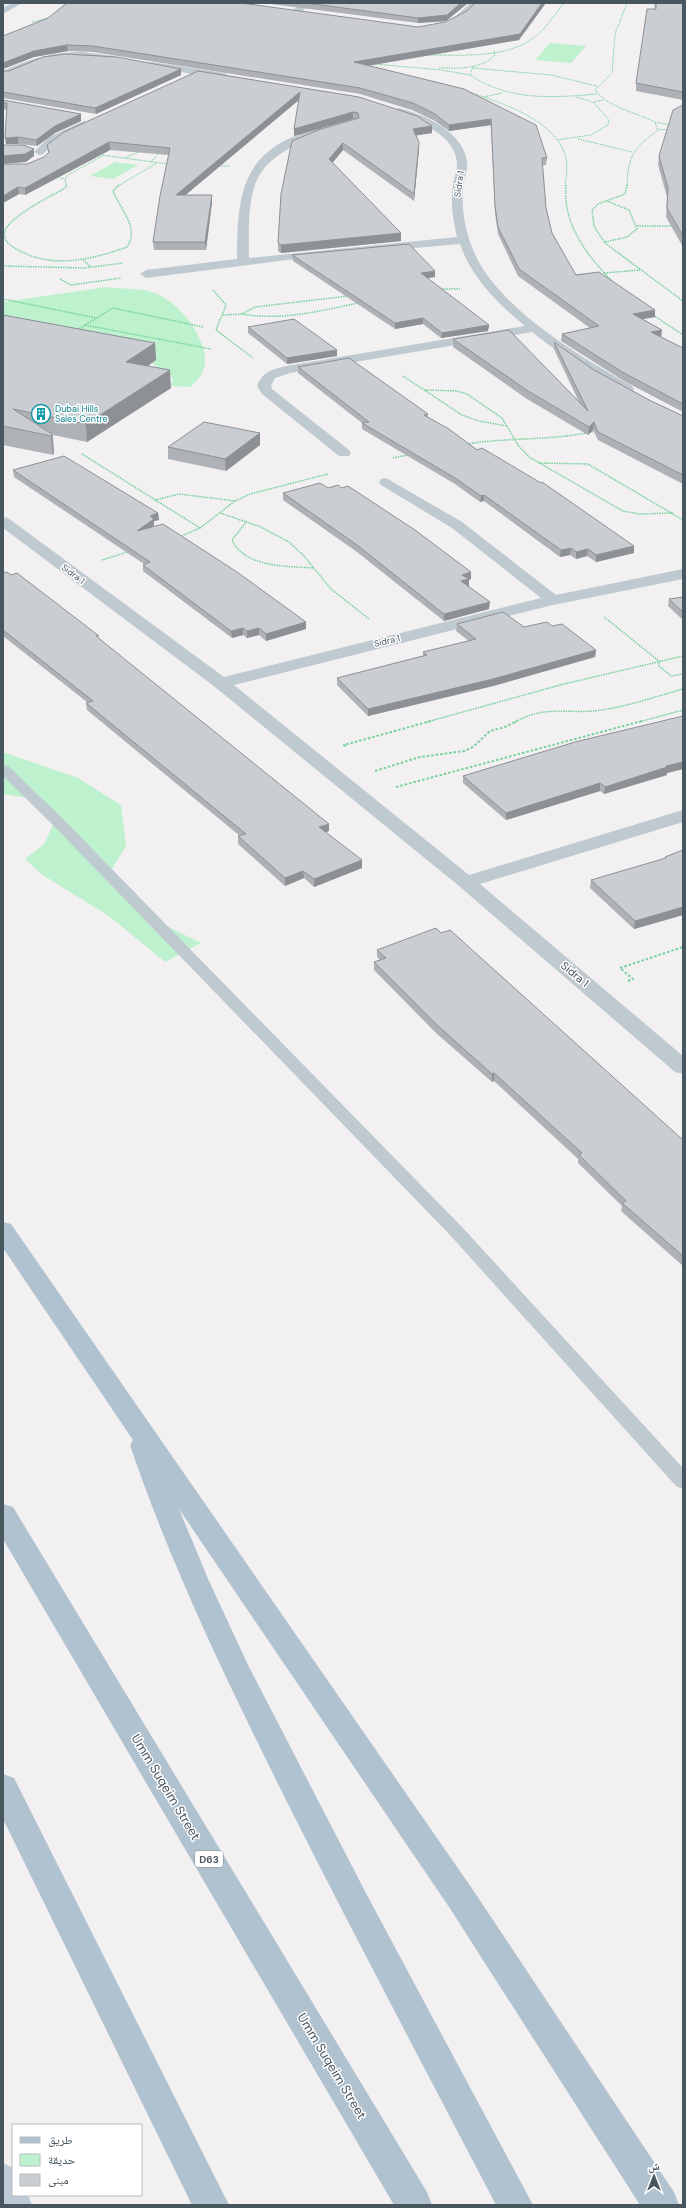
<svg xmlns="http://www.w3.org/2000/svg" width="686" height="2208" font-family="'DM Sans','Noto Naskh Arabic',sans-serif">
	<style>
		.green { fill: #bef1ce }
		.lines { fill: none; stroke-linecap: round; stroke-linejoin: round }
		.path-far2 { stroke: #75d19d; stroke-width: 1; stroke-dasharray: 1.5 1; stroke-linecap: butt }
		.path-far1 { stroke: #75d19d; stroke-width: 1.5; stroke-dasharray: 1.5 1; stroke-linecap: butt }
		.path { stroke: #75d19d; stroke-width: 2; stroke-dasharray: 2.5 2; stroke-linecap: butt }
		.lane { fill: #bec9d0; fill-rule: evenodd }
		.street { fill: #bec9d0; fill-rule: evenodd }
		.secondary { fill: #becad5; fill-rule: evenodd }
		.primary { fill: #b0c2d0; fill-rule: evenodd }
		.wall { fill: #aeb1b5 }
		.shaded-wall { fill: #8d9094 }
		.building { fill: #caced3; stroke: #8d9094 }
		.labels { text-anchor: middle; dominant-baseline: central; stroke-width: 3; stroke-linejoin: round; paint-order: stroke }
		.far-street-label { font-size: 9px; fill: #48565f; stroke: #fff }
		.far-culture-label { font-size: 9px; fill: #0d838f; stroke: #fff; text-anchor: start }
		.shield { fill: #fff; stroke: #7f898f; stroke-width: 1 }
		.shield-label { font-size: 10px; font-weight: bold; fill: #48565f }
		.street-label { font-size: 11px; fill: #48565f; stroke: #fff }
		.near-street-label { font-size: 13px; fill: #48565f; stroke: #fff }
	</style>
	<rect width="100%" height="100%" fill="#f3f0f1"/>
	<path class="green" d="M550,43L586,46L571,63L535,60Z
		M115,162L138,165L113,179L90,176Z
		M107,287C121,289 139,288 152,292C177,300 201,330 205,356C207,369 199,380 190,387L171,386L173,378L152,363L3,332V302Z
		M3,752L78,778L121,805L126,846L106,879L144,915L201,943L165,962L109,916L41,874L25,859L44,844L56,818L35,799L3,794Z"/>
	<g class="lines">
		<path class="path-far2" d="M627,3L615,34L612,73L595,90C609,108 635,112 655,122
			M32,22L49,18
			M428,55C462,55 508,59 536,36C547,27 555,14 564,3
			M374,64L441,70L470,75
			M473,66L470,75C509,101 552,98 597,94
			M439,68C459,68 480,70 495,55L494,51
			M472,68L551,75L597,86
			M468,92C500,102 557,120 566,158C568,167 566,177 565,186
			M484,97L502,93
			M594,102L604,100
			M671,125L655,122L658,130L671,129
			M578,139L632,152
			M557,140L591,135L608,125L609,120L593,102L576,97
			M102,155L168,164
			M125,158L140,151
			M151,162L160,152
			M217,166H230
			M55,177L65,179
			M66,186L65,179L68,175L104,155
			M118,186L157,163
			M627,186C628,155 634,148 658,130"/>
		<path class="path-far1" d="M67,185L65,188C48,198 18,212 7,227C3,231 4,239 8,243C43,271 88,261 127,247C140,228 120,209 113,191L119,185
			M566,185C562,224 588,257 614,283
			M627,185L625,194L598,204L592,210L594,226L605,243L683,301
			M637,226H672
			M605,242L627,237L637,229L629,210L607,201
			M83,260L91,267
			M3,266L84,268L123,263
			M604,273L640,270
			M574,275L585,274
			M60,279L71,285L121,278
			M439,289H460
			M213,290L226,305L216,330L253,358
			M3,299L96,318
			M242,314C281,321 320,311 358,303
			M223,315L242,314L255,307L348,296
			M653,315L683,335
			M85,325L211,349
			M77,330L113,308L203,327
			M403,376L462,415L479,421L507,426
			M425,390L457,391L467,394L502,418L518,445L529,457L623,511L640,514L673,513
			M467,444C510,437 554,441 596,431
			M82,454L200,528
			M393,458L408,455
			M539,463L588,464L683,520
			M155,500L179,494L235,501
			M220,513L261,527L289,542L304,556L331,589L369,619
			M247,521L232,540C245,568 287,566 313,568
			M179,537L200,528L235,501L250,494L328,474
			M102,560L128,552
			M604,617L659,661V666L671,676L683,674
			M427,722L560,685L683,656
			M515,722C548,704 568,715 602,710C629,706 657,696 683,689
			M639,722L683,710"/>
		<path class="path" d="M346,746L344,745L431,721
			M375,771L420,757L464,751L473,747L490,731L505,727L517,721
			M396,787L642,721
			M628,981L633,979L620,968L683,947"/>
		<path class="lane" d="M3,765L8,766L61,817L462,1227L683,1468V1489L676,1486L450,1235L51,823L3,776Z"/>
		<path class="street" d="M302,3H311L299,14H293V10Z
			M470,3H479L457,25L438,28V24L451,21Z
			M82,52L114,56L119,59L114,62C88,58 63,55 38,63C26,67 15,74 3,77V71C29,59 53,52 82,52Z
			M152,62L224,73L229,76L224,79L149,67V63Z
			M399,108C425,115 462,131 467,161C468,170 464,179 463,188C461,214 467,241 480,264C510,315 581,357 632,386L634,389L632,392C616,396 547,344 532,332L290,373L275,378L271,386L272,389L349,450L351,453L349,456H339L262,394L257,386C262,372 273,369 286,366L525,326C498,304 471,277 460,244L303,258L146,278L140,274L146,270L237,259C237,190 243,147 320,128L324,129V133C249,161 248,183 249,258L457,237C453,220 450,203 453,185C454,178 457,171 457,163C455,134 419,122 396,113L394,111Z
			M84,121L89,124L88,126L57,141L43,154L39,155L34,152L49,137Z
			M386,478L462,522L556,595L683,569V579L553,605L234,685L469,875L683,810V822L480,884L683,1056V1074L675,1072L459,886L215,687L3,528V517L8,518L224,677L541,598L452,528L381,485L379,482L381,479Z"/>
		<path class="secondary" d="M12,3H22L3,14V8Z
			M3,2163L13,2168V2195H28L32,2205H3Z"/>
		<path class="primary" d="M3,1222L11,1224L471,1887L674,2192L679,2205H640L449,1907L179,1509L209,1581L248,1665L368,1897L533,2205H496C426,2071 355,1937 287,1802C229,1685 172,1569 130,1445L133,1440L3,1248Z
			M3,1504L13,1507L427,2192L432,2205H394L3,1539Z
			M3,1774L14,1778L229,2205H192L3,1819Z"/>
	</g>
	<path class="wall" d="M263,3H468L446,21L418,23Z
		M654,3H683V100L636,91V83L655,9Z
		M3,36L519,40L368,66L464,89L547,158L546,165H542L546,208L552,233L576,275L655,310V317L643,319L661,337L683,348V412L624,381L561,341L562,334L590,328L518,276L498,234L495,213L491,125L449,131L435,121L412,110L360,94L93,52L68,51L34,57L3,69Z
		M3,71L181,75L96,114L3,98Z
		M198,71L359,97L432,133L416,135L419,149L414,201L343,150L332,163L401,233V241L281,253L278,251V243L355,119H353L294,136L299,100L185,195H212V202L206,250H154L153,242L169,155L110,150L25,195L19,194L3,203V164H27L44,157L48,153L47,145Z
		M3,100L81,121L55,133L37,146L18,144H6L7,110L3,109Z
		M683,105V247L666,217L667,197L658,165L659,156Z
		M292,255L435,271V277L427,278L489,325L488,331L441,338L423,324L395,329L293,261Z
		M3,315L155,343L156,360L148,366L171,388L87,442L53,435L54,453L53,455L3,445Z
		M248,327L337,350V356L287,364L248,333Z
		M453,339L579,402L554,349V342L594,370L651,401L683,416V484L598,440L593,430L588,435L527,399L453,347Z
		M298,367L428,414V417L634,553L596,562L587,556L576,559L570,555L560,557L484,501L480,502L455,484L362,429V423L298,373Z
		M260,433V445L226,471L168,459V447Z
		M13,470L158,513L159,520L154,521V525L152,527L306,622V629L266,641L259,635L247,638L243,635L232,638L143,571V565L144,564L14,477Z
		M328,488L471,579L469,580V586H468L489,609L444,621L357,552L283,500V493Z
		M3,573L99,639L329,831L326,832L362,868L314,887L304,878L285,886L238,844V836H240L87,710L86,703L87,702L3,636Z
		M683,597V620L668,606L669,599Z
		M457,624L524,627L552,626L596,650L595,657L493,686L368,716L337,685V678L423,656V652L469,641L456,631Z
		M683,716V769L667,773V775L604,794L600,791L506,820L463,783V776Z
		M683,850V915L634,929L590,888L591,880L664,859L665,857Z
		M377,950L683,1140V1266L621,1211L622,1206L578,1163V1159L494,1081L492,1082L436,1033L374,970V962L380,960L377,957Z"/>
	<path class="shaded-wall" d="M461,3H468L446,21L418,23V18Z
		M542,3H546L519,40L354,68V62Z
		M67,45L68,51L34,57L3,69V63L34,51Z
		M181,69V75L96,114L95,108Z
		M300,92V99L176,203V195Z
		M353,112V119L294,136V129Z
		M81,114V121L55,133L37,146L36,140L55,126Z
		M491,119V125L449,131V125Z
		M432,126V133L413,136V129Z
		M18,137V144H6L5,138Z
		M109,142L110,150L25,195V188Z
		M419,142V149L414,201V194Z
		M343,143V150L329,167V159Z
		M34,149V156L26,162L3,164V156Z
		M18,187L19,194L3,203V196Z
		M212,195V202L206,250L205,242Z
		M401,233V241L281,253V245Z
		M435,271V277L421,279V273Z
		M655,310V317L632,321L633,314Z
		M423,318V324L395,329V323Z
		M489,325L488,331L441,338L442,333Z
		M662,330L661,338L651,332Z
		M155,343L156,360L127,380L126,362Z
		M337,350V356L287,364V358Z
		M170,370L171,388L87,442L86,424Z
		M594,422L593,430L588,435L589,427Z
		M260,433V445L226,471L225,459Z
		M52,434L54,453L53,455L51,436Z
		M484,495V501L480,502L481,496Z
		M158,513L159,520L154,521V525L138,538L137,531L150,516Z
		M634,546V553L596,562V555Z
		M571,548L570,555L560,557L561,550Z
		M588,549L587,556L576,559V552Z
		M471,572V579L469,580V586L461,588L462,575Z
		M490,602L489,609L444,621V614Z
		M306,622V629L266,641V634Z
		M243,628V635L232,638L231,631Z
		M259,628V635L247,638V631Z
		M596,650L595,657L493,686L368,716V709Z
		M683,762V769L667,773V775L604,794L605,787L666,766Z
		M600,783V791L506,820V813Z
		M329,824V831L319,835V827Z
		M362,860V868L314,887V879Z
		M303,871L304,878L285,886V878Z
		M683,907V915L634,929L635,921Z
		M494,1073V1081L492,1082V1074Z"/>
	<path class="building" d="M67,3H241L418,27L445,22L467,11L475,3H542L520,34L354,62L464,89L536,125L547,158H542L546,208L552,233L576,275L599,272L655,310L633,314L662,330L651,332L683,348V404L624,373L562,334L599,326L519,269L498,227L495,206L491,119L449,125L435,114L413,103L360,88L93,46L67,45L34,51L3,63V36L48,18Z
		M306,3H461L447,15L418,18Z
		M656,3H683V92L636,83L647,9H656Z
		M65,54L117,57L181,69L95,108L3,92V71H9L43,57Z
		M198,71L359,97L417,116L432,126L413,129L419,142L414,194L343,143L329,159L401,233L281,245L278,243L281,194L292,141L321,129L359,118L358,113L353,112L294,129L300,92L176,195H212L205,242H153L160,196L170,148L109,142L25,188L18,187L3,196V164H27L44,157L49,152L47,145L64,132Z
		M3,100L81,114L55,126L36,140L18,137L5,138L7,103H3Z
		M683,105V236L667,208L668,188L659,156L673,110Z
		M3,145H23L34,149L25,154L3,156Z
		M409,244L435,271L421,273L489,325L442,333L423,318L395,323L292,255Z
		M3,315L155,343L126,362L170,370L86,424L13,409L52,434L51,436L3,426Z
		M294,319L337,350L287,358L248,327Z
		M509,330L588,411L554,342L594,370L651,401L683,416V475L598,432L594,422L589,427L528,391L453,339Z
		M349,358L428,414L424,415L449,429L477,450L482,448L541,483L542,482L634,546L596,555L588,549L576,552L571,548L561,550L484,495L481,496L455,478L362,423L369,422L298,367Z
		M204,422L260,433L225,459L168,447Z
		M64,456L158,513L150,516L154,519L137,531L163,524L237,572L306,622L266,634L259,628L247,631L243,628L231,631L143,565L150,562L13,470Z
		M320,483L328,488L338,485L342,488L348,486L415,530L471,572L462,575L469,579L461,581L490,602L444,614L357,545L283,493Z
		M7,572L11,575L17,573L99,636H96L329,824L319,827L362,860L314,879L303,871L285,878L238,836L246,834L86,703L93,701L3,630V573Z
		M683,597V612L669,599Z
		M503,612L524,627L547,622L552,626L562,624L596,650L493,679L368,709L337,678L427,655L423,652L476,639L457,624Z
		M683,716V762L666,766L667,767L605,787L600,783L506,813L463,776L575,742Z
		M683,850V907L635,921L591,880L666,858L665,857Z
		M436,928L441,933L450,930L683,1140V1256L622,1203L626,1201L579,1155L582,1153L494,1073L492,1074L437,1025L374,962L386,958L377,950Z"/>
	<defs>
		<g id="building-ring" transform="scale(1)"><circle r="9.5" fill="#fff" stroke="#0f9aa8" stroke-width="1.5"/><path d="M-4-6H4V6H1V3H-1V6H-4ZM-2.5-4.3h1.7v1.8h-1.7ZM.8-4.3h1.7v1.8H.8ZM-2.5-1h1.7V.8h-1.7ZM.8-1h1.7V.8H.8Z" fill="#0f9aa8"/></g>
	</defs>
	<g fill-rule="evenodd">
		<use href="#building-ring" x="41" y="414"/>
	</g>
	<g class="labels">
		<g class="far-street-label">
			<text transform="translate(459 184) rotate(-82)">Sidra 1</text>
			<text transform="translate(73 574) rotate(37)">Sidra 1</text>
			<text transform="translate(387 641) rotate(-14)">Sidra 1</text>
		</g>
		<g class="far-culture-label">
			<text x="55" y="409">Dubai Hills<tspan x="55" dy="10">Sales Centre</tspan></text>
		</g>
		<rect class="shield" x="195" y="1851" width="28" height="16" rx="3"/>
		<g class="shield-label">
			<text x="209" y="1859">D63</text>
		</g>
		<g class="street-label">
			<text transform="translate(575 974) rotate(40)">Sidra 1</text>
		</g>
		<g class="near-street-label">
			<text transform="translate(166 1787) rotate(59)">Umm Suqeim Street</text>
			<text transform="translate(332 2066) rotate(59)">Umm Suqeim Street</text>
		</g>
	</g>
	<rect width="686" height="2208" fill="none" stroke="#48565f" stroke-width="8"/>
	<rect x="12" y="2124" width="130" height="72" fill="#ffffff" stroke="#b6bbbf"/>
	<rect x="20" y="2137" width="20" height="6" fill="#b0c2d0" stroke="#b6bbbf"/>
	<text x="48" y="2144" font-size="12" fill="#48565f">طريق</text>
	<rect x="20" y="2154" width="20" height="12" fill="#bef1ce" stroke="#b6bbbf"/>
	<text x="48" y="2164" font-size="12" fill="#48565f">حديقة</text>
	<rect x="20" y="2174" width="20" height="12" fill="#caced3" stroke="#b6bbbf"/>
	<text x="48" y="2184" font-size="12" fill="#48565f">مبنى</text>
	<g transform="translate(654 2176)" stroke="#ffffff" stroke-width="3" paint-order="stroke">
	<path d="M0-3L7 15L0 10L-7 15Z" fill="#48565f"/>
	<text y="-6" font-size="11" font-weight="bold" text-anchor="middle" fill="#48565f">ش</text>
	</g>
</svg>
